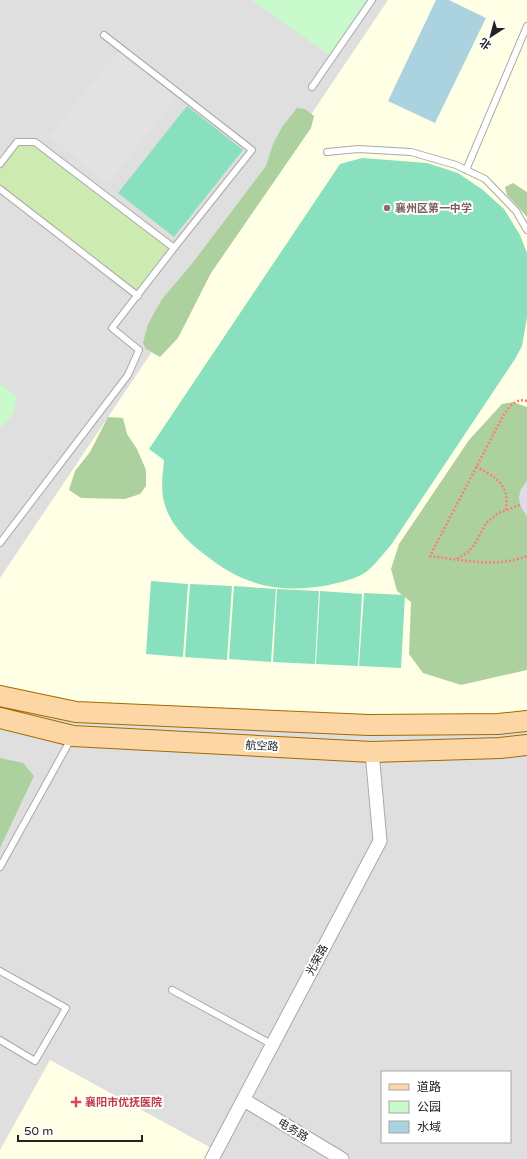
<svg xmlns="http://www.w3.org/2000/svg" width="527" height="1159" font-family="'Varela Round','Noto Sans SC',sans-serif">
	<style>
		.residential { fill: #e0dfdf; fill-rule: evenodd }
		.education { fill: #ffffe5 }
		.grass { fill: #cdebb0 }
		.forest { fill: #add19e }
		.park { fill: #c8facc }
		.pitch { fill: #88e0be }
		.parking { fill: #e2e2e2 }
		.plaza { fill: #dddde8 }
		.water { fill: #aad3df }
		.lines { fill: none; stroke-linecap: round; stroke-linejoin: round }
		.service-casing { stroke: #a9a9a9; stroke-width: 8 }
		.minor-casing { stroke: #a9a9a9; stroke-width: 15 }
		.primary-casing { stroke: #a06b00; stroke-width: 22 }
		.path { stroke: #fa8072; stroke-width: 2.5; stroke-dasharray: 2 2; stroke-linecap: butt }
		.service { stroke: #fff; stroke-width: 6 }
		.minor { stroke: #fff; stroke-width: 13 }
		.primary { stroke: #fcd6a4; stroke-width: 20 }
		.education-dot { fill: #8d6e63; stroke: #fff; stroke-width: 1.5 }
		.health-dot { fill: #e0444e; stroke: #fff; stroke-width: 1.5 }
		.labels { text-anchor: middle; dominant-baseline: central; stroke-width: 4; stroke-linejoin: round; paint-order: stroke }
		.education-label { font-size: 11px; font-weight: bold; fill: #785e54; stroke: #fff; text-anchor: start }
		.street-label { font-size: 11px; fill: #222; stroke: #fff }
		.health-label { font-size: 11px; font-weight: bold; fill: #be3a42; stroke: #fff; text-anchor: start }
	</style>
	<rect width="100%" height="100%" fill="#f2efe9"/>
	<path class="residential" d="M0,0H527V1159H0ZM382,1072H510V1142H382Z"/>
	<path class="education" d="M388,0H527V721L369,725L0,696V578Z
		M50,1060L213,1149L207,1159H0V1150Z"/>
	<path class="grass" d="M17,142H35L174,248L138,296L0,189V164Z"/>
	<path class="forest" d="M297,108L305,109L314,116L311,128L211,273L178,338L160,357L146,349L143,343L148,324L162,299L191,265L266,166L273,144L282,127Z
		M513,183L527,192V217L507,195L505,187Z
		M513,402L527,407V670L461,685L423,673L409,654L411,602L397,591L391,569L399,544L469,440L502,404Z
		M108,417L123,418L127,434L137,449L146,470V486L140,494L125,499L81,498L69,490L75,471L90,452Z
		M0,758L23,763L34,776L0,848Z"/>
	<path class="park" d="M251,0H367L331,56Z
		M0,384L16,396L14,413L0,428Z"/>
	<path class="pitch" d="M187,106L243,150L174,237L118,193Z
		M362,158L427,163L458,173L483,190L504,209L520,235L527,253V317L522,346L515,359L391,545C383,554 375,565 366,572C356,579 341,582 329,585C280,594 243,586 204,554C192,545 179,533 171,519C159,498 162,482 164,460L149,449L340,164Z
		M151,581L188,584L183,657L146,654Z
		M190,584L232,586L227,660L185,657Z
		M234,586L276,589L271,662L229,659Z
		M277,589L319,591L315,664L273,662Z
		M320,591L362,594L358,666L316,664Z
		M364,593L405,595L401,668L359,666Z"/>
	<path class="parking" d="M119,50L177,98L107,184L49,136Z"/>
	<path class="plaza" d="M527,481V517L520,505L519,497L521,489Z"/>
	<path class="water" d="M436,0H449L486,18L435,123L388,101Z"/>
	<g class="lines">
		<g class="service-casing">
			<path id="service" d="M312,87L372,0
				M327,152L358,149L411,152L456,165L485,179L516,211L527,230
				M0,164L17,142H35L174,248
				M466,170L527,26
				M0,189L138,296
				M0,543L128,375L139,350L112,328L174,248L252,150L104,35
				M0,867L71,739
				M0,971L66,1008L35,1061L0,1040
				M172,990L273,1045"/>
		</g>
		<g class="minor-casing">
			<path id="minor" d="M244,1100L342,1159
				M212,1159L380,841L372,752"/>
		</g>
		<g class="primary-casing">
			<path id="primary" d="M0,696L76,712L369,725L498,724L527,721
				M0,718L73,736L372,752L500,748L527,745"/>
		</g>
		<path class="path" d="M527,401C516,398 510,406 504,414L430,556C462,560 496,568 527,556
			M476,467C489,473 501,479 506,494C507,499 506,505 506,510
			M457,559L468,552L476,542L486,523L498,513L520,505"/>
		<use href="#service" class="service"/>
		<use href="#minor" class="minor"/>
		<use href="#primary" class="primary"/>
	</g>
	<circle class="education-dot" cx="387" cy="208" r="4"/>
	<path class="health-dot" d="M74 1096h4v4h4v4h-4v4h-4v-4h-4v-4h4z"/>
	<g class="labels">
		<g class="education-label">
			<text x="395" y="208">襄州区第一中学</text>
		</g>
		<g class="street-label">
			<text transform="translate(262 746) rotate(3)">航空路</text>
			<text transform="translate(317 960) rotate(-62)">光荣路</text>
			<text transform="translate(293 1130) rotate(31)">电务路</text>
		</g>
		<g class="health-label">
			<text x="85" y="1102">襄阳市优抚医院</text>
		</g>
	</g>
	<rect x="381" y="1071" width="130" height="72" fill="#ffffff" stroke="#a7a7a7"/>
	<rect x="389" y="1084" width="20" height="6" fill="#fcd6a4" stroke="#a7a7a7"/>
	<text x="417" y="1091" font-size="12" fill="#222222">道路</text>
	<rect x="389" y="1101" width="20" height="12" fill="#c8facc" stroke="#a7a7a7"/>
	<text x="417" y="1111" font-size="12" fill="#222222">公园</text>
	<rect x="389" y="1121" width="20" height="12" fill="#aad3df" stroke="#a7a7a7"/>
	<text x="417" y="1131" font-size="12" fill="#222222">水域</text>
	<g transform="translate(491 36) rotate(216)" stroke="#ffffff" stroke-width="3" paint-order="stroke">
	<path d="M0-3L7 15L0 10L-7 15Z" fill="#222222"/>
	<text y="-6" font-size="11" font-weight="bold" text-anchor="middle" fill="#222222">北</text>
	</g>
	<path d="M18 1135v6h124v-6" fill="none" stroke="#222222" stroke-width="2"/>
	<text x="24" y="1135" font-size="12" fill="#222222" stroke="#ffffff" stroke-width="3" paint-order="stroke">50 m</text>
</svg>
